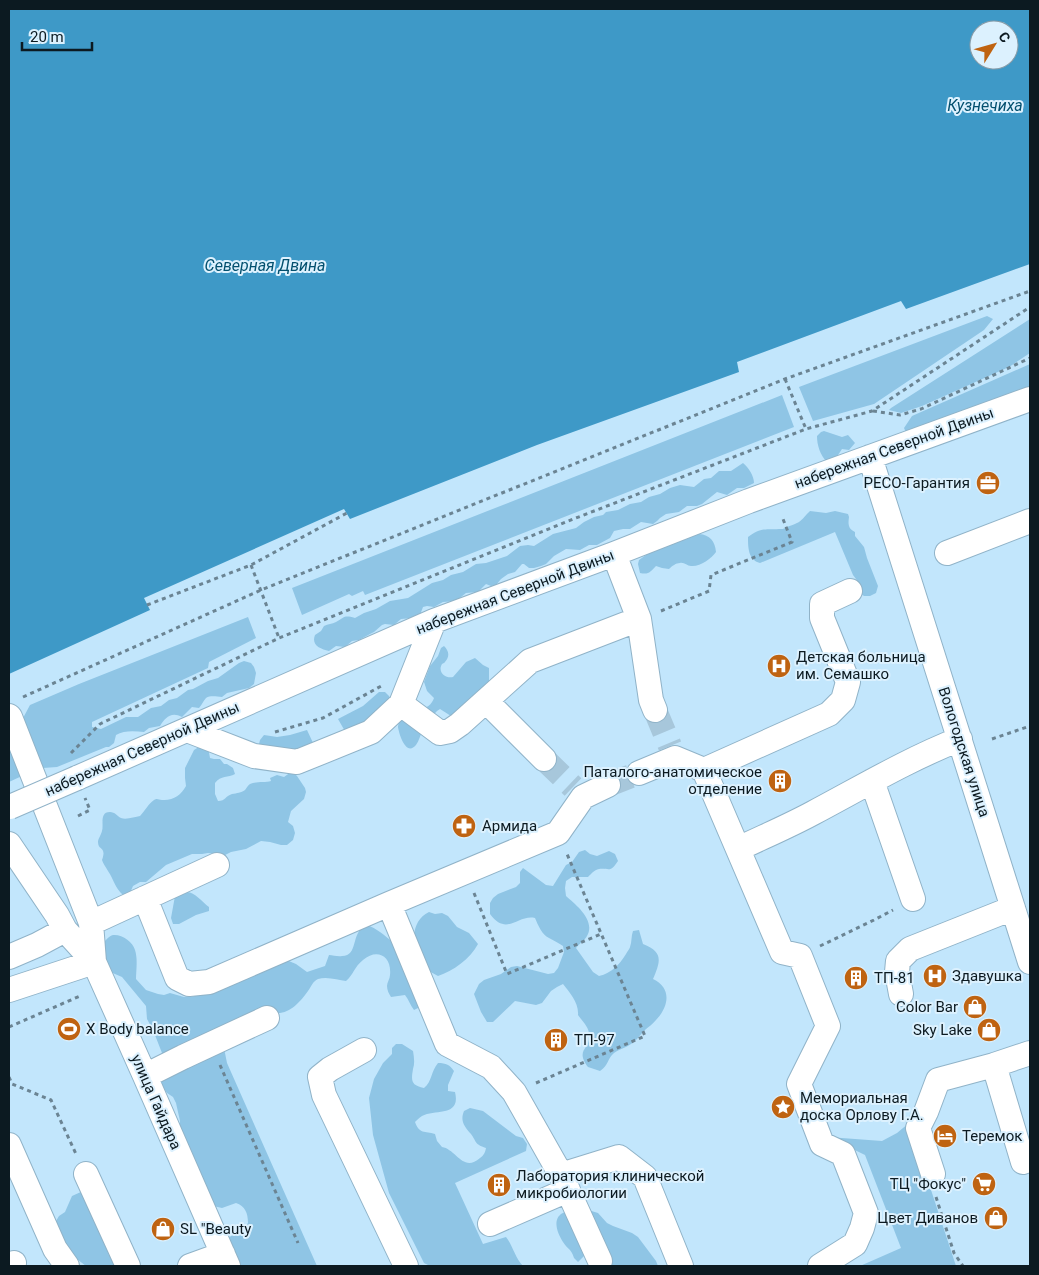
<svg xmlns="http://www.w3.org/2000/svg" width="1039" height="1275" font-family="Roboto,sans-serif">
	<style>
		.green { fill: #8fc5e5 }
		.water { fill: #3e99c7; fill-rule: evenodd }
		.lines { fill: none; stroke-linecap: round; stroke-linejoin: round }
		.minor-tunnel { stroke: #a7c7db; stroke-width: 24; stroke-dasharray: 24 12; stroke-linecap: butt }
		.minor-casing { stroke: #90b3c8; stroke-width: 26 }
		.path { stroke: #6b8493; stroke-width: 3; stroke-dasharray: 4 4; stroke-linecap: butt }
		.minor { stroke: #fff; stroke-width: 24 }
		.minor-bridge-casing { stroke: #90b3c8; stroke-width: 26; stroke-linecap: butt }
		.minor-bridge { stroke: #fff; stroke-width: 24 }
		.labels { text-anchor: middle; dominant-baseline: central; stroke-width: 4; stroke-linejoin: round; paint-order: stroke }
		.street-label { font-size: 15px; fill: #0c1a21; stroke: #dcf1fe }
		.poi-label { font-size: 15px; fill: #0c1a21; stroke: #dcf1fe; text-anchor: start }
		.water-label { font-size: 16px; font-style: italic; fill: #03506f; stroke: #dcf1fe }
	</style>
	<rect width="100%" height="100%" fill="#c2e6fc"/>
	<path class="green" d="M987,316L993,319L984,330L874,404L813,421L799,387Z
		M1030,319V353L1009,367L922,406L901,413L889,410L891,408Z
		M1030,364V388L908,437L904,428L912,416Z
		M782,395L794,427L365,595L363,591L352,596L349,594L302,615L292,588Z
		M824,431L842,437L848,435L855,443L849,450L842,449L836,458L827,462C820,455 817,445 817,436L821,432Z
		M743,463C749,468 754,476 754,483L744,488H737L727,495L717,492L702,504L697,506H687L679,512L666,514L660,518L657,521L653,524L641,522L630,529H623L614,531L610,538L597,545H589L580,550L566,549L554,556L546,564L541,566L534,568H529L524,564H522L515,572L508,574L501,579L496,585L491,586L486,584L478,592L466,593L456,601L443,602L434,607L427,606L423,607L420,615L413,618L401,619L394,625L385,624L382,625L374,632L370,634L359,640L352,641L345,647L336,646L329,651C320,649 311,645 315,635L321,631L324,626C328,624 332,624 336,622C345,617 344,615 355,618L364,613L376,609L390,601L408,598L432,583L443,580L451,575L463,572L476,564L486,563L507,556L520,546L528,545L534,546L553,534L576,528L584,522L594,517L603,515L606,512L618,510L630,504L641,502L649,497L660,494L670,488L680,485L694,487L704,479L711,478L719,471H731Z
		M810,511L826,513L835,511L848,514L849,517C848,524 848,529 855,532V536L864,547L867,558L878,586L876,593L870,596H864L861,594L859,583L853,575L835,532L760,563C748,560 748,547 748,537C761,527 765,530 779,529C784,529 783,529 787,527C802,522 800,521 810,511Z
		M699,534C710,535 715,541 716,552C711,559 700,567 691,566C687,566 684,562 680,563C676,563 672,566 669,569L662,568L656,566C650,572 649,575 640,573L638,564L639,560L653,550L666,547L674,542L687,539L694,535Z
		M248,617L256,638L209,662L208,668L92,722V727L101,729L126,717H138L151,708L161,706L169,700L177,698L188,690L193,689L208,681L218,678L239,663L244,661L251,663L254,667L256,673L254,684L249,688L227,693L222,697C217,697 211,695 206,698C203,701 202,705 199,708L192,707L182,717C171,711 165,718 160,726L149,728L144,732C135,731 124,730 116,735L114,743L109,747H106L57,767L43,768L22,720L30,705L79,684Z
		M444,646C449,651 450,656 445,662C445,663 443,663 442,664C437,672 446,679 453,677L466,662L475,658L483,665L489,668V684L451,716L440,709L437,711C432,716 427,724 423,730C420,735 419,741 416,745C406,757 399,734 398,727C398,724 400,719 400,715C412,712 430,711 434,698L427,691L424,682L430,666L438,656L441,648Z
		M379,692H385L389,696L390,699L359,727L346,733L338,719L363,706Z
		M307,730L314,745L299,751L263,749L259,744L260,740L264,735L277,737L290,735Z
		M9,734L24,775L9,782Z
		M202,745L208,747L210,758L214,759H220L224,764H227L233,768L235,774C228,778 221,775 215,783V794L218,801C226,801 225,796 232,794C237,793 241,793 245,790C246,789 248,785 250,784C256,781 265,783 271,781L270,778L277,775L284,777L291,772L295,774L297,776L305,788L306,792L304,799L291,811L288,822L293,826L295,833L293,840L287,845H281L270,842L261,841L246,849L231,852L225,855L208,853L202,854H192L166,865L146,882H140L133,886L130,893L123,895C115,888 114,880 108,871C106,867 103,864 102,860C107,846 98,851 98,842C98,839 101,835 102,831C104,825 99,812 110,812C115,812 117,816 121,818C126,820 135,817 140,816C144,812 149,803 154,800C158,798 158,800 162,800C173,801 181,795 186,786L185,778V768L194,750Z
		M585,850L590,854L597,856L609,851L615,854L618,861C610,873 610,868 599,869C594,870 591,874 588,877H572L566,881L565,888L566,896C576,905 596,920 587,936C585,940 579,944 576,948L593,972L599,976C612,973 619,965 626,954C627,952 630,948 630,947C632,942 631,936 633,931L639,930L643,944C663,952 661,960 653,979C672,988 669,1006 656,1020C653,1024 648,1027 645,1030C640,1035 637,1040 631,1044C626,1048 619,1049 614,1053C607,1059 609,1065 600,1071L588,1067C574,1048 592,1050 589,1033C588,1026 582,1021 578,1015C579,1003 570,993 563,984L557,987L551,991L542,1003L536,1005L515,1001L493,1022H487L481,1012L474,994L479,984L484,980L501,974L511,967L517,966L548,974L554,973L558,968L564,952L563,946C559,943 554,941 549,938C542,935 538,925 535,918C518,914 507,937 490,914V903L493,898L498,894L516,887L520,883V872L523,868L546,885L553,886L566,865L572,862L579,852Z
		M187,892C195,892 202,902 209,907V911L196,915L179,924H173L171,918L175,896Z
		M429,912L435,914L442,913L448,916L457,927L469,933L478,944C470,959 453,971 438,976L427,970L420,1007L414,1010C410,1005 409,1000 405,995L391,997C389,994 387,990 387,986C387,982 390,979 390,975C392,956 377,948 363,960C354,967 354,974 346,981C338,980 327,976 318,979C313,981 311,987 308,991C300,1002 290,1014 276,1013L223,1047L225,1053L227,1063L317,1266H232L228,1238L244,1228L248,1223C248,1213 245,1206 236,1203L222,1208L209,1205L180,1126V1121L176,1103L173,1097L167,1093L160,1083L159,1077L163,1060L162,1053L153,1030L147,1019L146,1006L122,977L108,971L105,966L103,943C106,940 109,936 113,935C122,934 133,942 135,950C138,959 136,971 136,979L146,990L158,994L164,995L170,993L184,997H191L202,994L284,959L296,964L307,972L325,966L329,955C333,955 338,957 342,956C359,956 350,933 366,925C377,928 385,936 394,943L414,936C415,925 419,917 429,912Z
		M396,1044H402L413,1051C414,1057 415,1063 413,1069C411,1081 411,1085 424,1088C432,1082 431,1071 438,1063C446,1063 450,1065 454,1071L448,1085V1091L455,1092C461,1117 436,1109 422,1116C419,1118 417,1120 415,1122C419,1134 425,1131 435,1134L437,1141L442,1147C456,1149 463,1173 480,1158C484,1155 485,1153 486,1148C474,1144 477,1142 471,1134C464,1126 460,1121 464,1111L470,1108L483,1111L516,1136L523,1138L527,1144L526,1151L455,1183L483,1244L506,1237C513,1246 515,1258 523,1266H430L424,1263L389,1193L373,1135L369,1098L374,1079L383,1063L392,1054V1048Z
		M909,1123L956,1266H860L901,1248L865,1155L828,1137L882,1141L897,1133Z
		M83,1191L109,1255L117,1266H86L65,1250L56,1227V1221L59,1216L65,1212L72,1196Z
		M585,1209L598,1213L607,1223L613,1226L632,1233L638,1237L656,1261L658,1266H612L607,1256L584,1249V1256L578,1262L574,1258C571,1248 568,1250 563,1242C557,1233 551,1217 565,1212C571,1209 579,1210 585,1209Z"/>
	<path class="water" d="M9,9H1030V264L906,309L901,301L737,362L739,372L537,445L350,519L344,509L144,598L150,610L9,674ZM979,30H1009V60H979Z"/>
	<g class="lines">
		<path class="minor-tunnel" d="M655,710L670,746
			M544,759L573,787
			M608,785L639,773"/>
		<g class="minor-casing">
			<path id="minor" d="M870,457L1030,962
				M947,553L1030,521
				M614,554L639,619L651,700L655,710
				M486,701L544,759
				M401,704L440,733L450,731L460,724L530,661L639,619
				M9,716L10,717L91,923L94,962
				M187,730L254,756L297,762L371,732L401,704L434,621
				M704,770L829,714L843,700L848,682L822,618V604L850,591
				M639,773L675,758L704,770L782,952L800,956L828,1026L799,1084L822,1144L843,1154L866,1213L862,1228L855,1244L820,1266
				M77,778L434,621L614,554L749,501L1030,399
				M872,781L913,899
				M9,844L57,915L65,930L94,962L145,1076L228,1266
				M738,849C763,837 789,826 813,813C862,787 909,759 960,739
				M145,898L177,978L189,984L209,982L389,904L558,833L583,797L608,785
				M389,904L447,1044L491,1067L514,1092L561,1175L619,1157L645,1177L681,1266
				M91,923L217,865
				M9,957L37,945L65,930
				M9,990L94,962
				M901,994L897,972L898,961L910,949L1013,908
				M364,1050L330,1069L320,1077L324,1095L406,1266
				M994,1065L1023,1162
				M145,1076L183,1057L267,1018
				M9,1145L55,1249L67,1266
				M86,1174L128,1266
				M933,1174L918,1128L926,1112L938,1080L994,1065L1030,1053
				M561,1175L600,1261
				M490,1224L568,1190
				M9,1265L14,1263
				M190,1266L223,1254"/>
		</g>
		<path class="path" d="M785,379L806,429
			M873,411L900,415L921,409L1030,358
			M251,565L279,638
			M147,605L251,565L347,513
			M661,611L709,591L711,575L792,542L783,519
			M23,697L261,590L785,379L1030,291
			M275,732L323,718L383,685
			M992,739L1030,726
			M71,753L100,724L279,638L576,518L806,429L872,411L1030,307
			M78,816L90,810L85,798
			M474,893L507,974L601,934
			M820,946L874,920L893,910
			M9,1027L80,996
			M220,1065L298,1243
			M9,1077L12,1084L51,1100L76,1154
			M536,1083L645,1036L567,854
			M936,1197L954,1253L963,1266"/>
		<use href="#minor" class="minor"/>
		<g class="minor-bridge-casing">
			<path id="minor-bridge" d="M10,807L77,778"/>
		</g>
		<use href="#minor-bridge" class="minor-bridge"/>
	</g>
	<defs>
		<g id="office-disc" transform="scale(1.25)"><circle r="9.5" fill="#bf6311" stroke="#dcf1fe"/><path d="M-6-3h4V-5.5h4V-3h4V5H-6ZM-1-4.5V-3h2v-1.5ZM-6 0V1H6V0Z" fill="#fff"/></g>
		<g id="hospital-disc" transform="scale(1.25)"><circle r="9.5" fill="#bf6311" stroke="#dcf1fe"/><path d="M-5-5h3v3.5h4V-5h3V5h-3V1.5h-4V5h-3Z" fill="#fff"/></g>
		<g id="building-disc" transform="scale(1.25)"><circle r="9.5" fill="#bf6311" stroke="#dcf1fe"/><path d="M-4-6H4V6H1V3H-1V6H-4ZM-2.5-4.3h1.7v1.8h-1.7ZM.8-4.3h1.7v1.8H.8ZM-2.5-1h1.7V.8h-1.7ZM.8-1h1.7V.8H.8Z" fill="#fff"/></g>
		<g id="pharmacy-disc" transform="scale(1.25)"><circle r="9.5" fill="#bf6311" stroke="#dcf1fe"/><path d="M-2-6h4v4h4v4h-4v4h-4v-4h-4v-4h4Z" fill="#fff"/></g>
		<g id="shop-disc" transform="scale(1.25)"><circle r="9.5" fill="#bf6311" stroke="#dcf1fe"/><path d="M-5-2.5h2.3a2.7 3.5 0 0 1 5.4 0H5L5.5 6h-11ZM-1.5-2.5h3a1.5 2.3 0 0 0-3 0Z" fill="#fff"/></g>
		<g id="stadium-disc" transform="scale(1.25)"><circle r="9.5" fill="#bf6311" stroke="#dcf1fe"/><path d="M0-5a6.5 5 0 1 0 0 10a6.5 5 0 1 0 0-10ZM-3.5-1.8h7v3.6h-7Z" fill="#fff"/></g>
		<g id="sight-disc" transform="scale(1.25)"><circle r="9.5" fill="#bf6311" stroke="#dcf1fe"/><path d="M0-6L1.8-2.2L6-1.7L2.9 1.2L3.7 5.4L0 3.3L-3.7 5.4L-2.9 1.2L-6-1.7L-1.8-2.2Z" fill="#fff"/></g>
		<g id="hotel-disc" transform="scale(1.25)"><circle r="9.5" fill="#bf6311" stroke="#dcf1fe"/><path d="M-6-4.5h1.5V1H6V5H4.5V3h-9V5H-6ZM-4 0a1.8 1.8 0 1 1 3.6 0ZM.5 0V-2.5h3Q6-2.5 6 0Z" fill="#fff"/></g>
		<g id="supermarket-disc" transform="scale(1.25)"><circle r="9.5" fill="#bf6311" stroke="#dcf1fe"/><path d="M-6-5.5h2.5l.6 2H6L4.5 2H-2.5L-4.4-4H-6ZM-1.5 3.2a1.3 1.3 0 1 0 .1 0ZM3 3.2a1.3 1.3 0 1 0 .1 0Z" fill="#fff"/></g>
	</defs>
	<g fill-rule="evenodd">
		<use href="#office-disc" x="988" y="483"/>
		<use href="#hospital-disc" x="779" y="666"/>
		<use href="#building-disc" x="780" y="781"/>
		<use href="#pharmacy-disc" x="464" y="826"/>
		<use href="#hospital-disc" x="935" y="976"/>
		<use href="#building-disc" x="856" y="978"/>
		<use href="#shop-disc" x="975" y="1007"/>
		<use href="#stadium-disc" x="69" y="1029"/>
		<use href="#shop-disc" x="989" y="1030"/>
		<use href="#building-disc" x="556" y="1040"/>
		<use href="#sight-disc" x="783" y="1107"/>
		<use href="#hotel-disc" x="945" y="1136"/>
		<use href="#supermarket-disc" x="984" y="1184"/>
		<use href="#building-disc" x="499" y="1185"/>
		<use href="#shop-disc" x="996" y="1218"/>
		<use href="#shop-disc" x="163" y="1229"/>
	</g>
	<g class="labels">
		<g class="street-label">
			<text transform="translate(894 448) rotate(-20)">набережная Северной Двины</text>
			<text transform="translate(515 592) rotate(-21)">набережная Северной Двины</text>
			<text transform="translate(142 749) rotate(-24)">набережная Северной Двины</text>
			<text transform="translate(964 752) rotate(72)">Вологодская улица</text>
			<text transform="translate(156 1102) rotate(66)">улица Гайдара</text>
		</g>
		<g class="poi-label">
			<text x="970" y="483" text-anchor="end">РЕСО-Гарантия</text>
			<text x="796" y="657">Детская больница<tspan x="796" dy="17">им. Семашко</tspan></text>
			<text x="762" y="772" text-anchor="end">Паталого-анатомическое<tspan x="762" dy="17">отделение</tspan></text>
			<text x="482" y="826">Армида</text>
			<text x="952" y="976">Здавушка</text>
			<text x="874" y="978">ТП-81</text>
			<text x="958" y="1007" text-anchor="end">Color Bar</text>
			<text x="86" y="1029">X Body balance</text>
			<text x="972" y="1030" text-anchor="end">Sky Lake</text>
			<text x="574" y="1040">ТП-97</text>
			<text x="800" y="1098">Мемориальная<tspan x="800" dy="17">доска Орлову Г.А.</tspan></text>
			<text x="962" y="1136">Теремок</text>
			<text x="516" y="1176">Лаборатория клинической<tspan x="516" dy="17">микробиологии</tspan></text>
			<text x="966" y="1184" text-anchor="end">ТЦ "Фокус"</text>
			<text x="978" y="1218" text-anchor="end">Цвет Диванов</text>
			<text x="180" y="1229">SL "Beauty</text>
		</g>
		<g class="water-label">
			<text x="985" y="105">Кузнечиха</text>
			<text x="265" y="265">Северная Двина</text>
		</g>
	</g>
	<rect width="1039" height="1275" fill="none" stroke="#0c1a21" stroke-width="20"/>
	<g transform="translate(994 45) rotate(53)"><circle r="24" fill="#dcf1fe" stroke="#899ba6"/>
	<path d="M0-4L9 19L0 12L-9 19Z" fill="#bf6311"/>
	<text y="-8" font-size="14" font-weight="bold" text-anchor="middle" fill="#0c1a21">С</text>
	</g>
	<path d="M22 42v8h70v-8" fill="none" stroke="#0c1a21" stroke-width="2.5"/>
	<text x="30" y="42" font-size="15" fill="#0c1a21" stroke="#dcf1fe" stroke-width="4" paint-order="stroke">20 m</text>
</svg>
